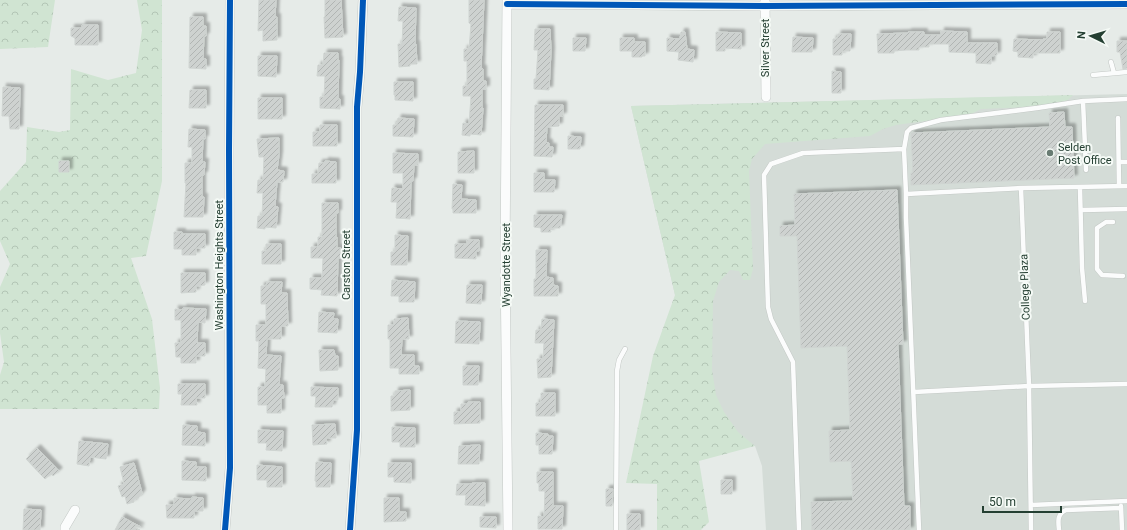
<svg xmlns="http://www.w3.org/2000/svg" width="1127" height="530" font-family="Roboto,sans-serif">
	<style>
		.built { fill: #d4dcd7 }
		.forest { fill: url(#forest-crowns) }
		.building { fill: url(#building-hatch); stroke: #cfd4d1; filter: url(#shadow) }
		.lines { fill: none; stroke-linecap: round; stroke-linejoin: round }
		.lane-casing { stroke: #c3c8c5; stroke-width: 5.5 }
		.street-casing { stroke: #c3c8c5; stroke-width: 10 }
		.lane { stroke: #fbfcfc; stroke-width: 4.5 }
		.street { stroke: #fbfcfc; stroke-width: 9 }
		.cycleway-casing { stroke: #f5faf6; stroke-width: 8 }
		.cycleway { stroke: #0057b8; stroke-width: 6 }
		.poi-dot { fill: #687b72; stroke: #f5faf6; stroke-width: 1.5 }
		.labels { text-anchor: middle; dominant-baseline: central; stroke-width: 4; stroke-linejoin: round; paint-order: stroke }
		.street-label { font-size: 11px; fill: #243f32; stroke: #f5faf6 }
		.poi-label { font-size: 11px; fill: #243f32; stroke: #f5faf6; text-anchor: start }
	</style>
	<defs>
		<pattern id="forest-crowns" width="20" height="18" patternUnits="userSpaceOnUse"><rect width="20" height="18" fill="#d0e4d2"/><path d="M2 6a3 3 0 1 1 6 0M12 15a3 3 0 1 1 6 0" fill="none" stroke="#b2c5b5"/></pattern>
		<pattern id="building-hatch" width="6" height="6" patternUnits="userSpaceOnUse"><rect width="6" height="6" fill="#ced2d0"/><path d="M-1 1l2-2M0 6l6-6M5 7l2-2" fill="none" stroke="#b1b5b3"/></pattern>
		<filter id="shadow"><feDropShadow dx="3.5" dy="-3.5" stdDeviation="1" flood-color="#0004"/></filter>
	</defs>
	<rect width="100%" height="100%" fill="#e6ebe8"/>
	<path class="built" d="M1127,94V530H766L762,466L755,446L684,447L675,295L631,106Z"/>
	<path class="forest" d="M0,0H55L48,47L0,49Z
		M137,0H162V181L146,256L131,258L152,319L160,388L159,409H0V375L4,362L0,333V287L10,264L0,241V191L26,162L27,127L59,132L70,130L71,69L108,80L136,73L142,30Z
		M1073,95L1068,100L1060,103L1028,107L981,109L969,115L896,125L883,129L870,136L765,144L752,159L749,171L753,269L750,280H743L739,271L730,270L719,282L713,301L712,370L716,395L724,412L738,432L755,446L699,461L709,522L701,530H657V484L626,483L653,356L675,295L631,106Z"/>
	<path class="building" d="M259,0H276L275,17H277V40H276L263,41V30L258,31Z
		M325,0H341L343,37L325,38L324,17H325Z
		M469,0H484L481,68L483,69V81H486V89H482V108H483L481,135L470,134V136L462,135L463,123L469,124L471,96H463V86H467V61H464V49H469L471,24L469,23Z
		M399,7L416,8L415,44H416L417,64H410V66L399,67L398,44H402L403,21H398Z
		M190,17H203V26H206V36H204L203,59H206V69L189,68Z
		M82,25H98V45H75V38L71,36V28H82Z
		M535,29H550L551,51L549,90L534,89V79H536L538,50H534Z
		M941,31L967,32V43H997V55L991,56V64L976,63V53L949,52V44H929V47H919V50H906L894,51V53H878L877,34L908,33V32H924V35H941Z
		M681,32H685L687,49L694,50L693,62L678,60L679,52L667,51V38L680,39Z
		M716,32L741,33V49L725,48V51H716Z
		M1047,32H1060V53H1033V58L1018,57V52L1013,51L1014,39L1043,40V39H1047Z
		M838,34H851L850,51H842V55H833V39H837Z
		M793,37L813,38L812,52H792Z
		M573,38H586L585,51H573Z
		M620,38H634V42H645V56H642V57H632V51H620Z
		M1117,41H1127V68L1123,69L1120,52H1117Z
		M324,53H338V60H339L338,99H340V109L320,108V97H324L325,76H317L318,65H323Z
		M258,56H277L276,77L258,76Z
		M832,71L841,72V93H832Z
		M394,82H413V101L395,100V95H394Z
		M3,87L20,88L19,129H10L9,116H2Z
		M190,90H206V108H189Z
		M258,98H282V119H258Z
		M535,105H563V116H559V126L547,127L546,142L549,143V147H553L552,157L534,156Z
		M1064,112L1065,127H1072L1074,178L911,185V173H913L911,133L1050,127L1049,113Z
		M398,118L414,119L413,137L393,136V125H397Z
		M320,125H337V146H313V132H320Z
		M189,129L205,130V139L203,138L202,162H205L204,175H202V197H204L203,217H184L186,183H185V163H192V147H188Z
		M568,136L581,137L580,149H568Z
		M279,138V155L277,170L284,171L283,182H277L275,206L278,207L276,228L265,227V229L257,228L258,216H262L263,193H257L258,180H263L264,157H259L257,139Z
		M474,151V173H458V152Z
		M393,153L418,154V165H414L413,181H411L410,219L396,218L397,202H391L392,188L403,189V173H393Z
		M59,161H69V172H59Z
		M325,161L336,162V183H312V174H318L319,163H325Z
		M534,173H544V180H555L554,192H534Z
		M453,184L462,185L461,199L476,200V213H453V209H452Z
		M897,190L903,344H898L904,506H910V530H812L811,502L853,501L851,461L830,462L829,431L850,430L847,346L801,348L797,236H780V226L795,225L794,194Z
		M322,203H338V213H336V237H337V248H341V258H338L337,296L321,295L322,290L310,289V278H322L323,258H311V247H318V237H322Z
		M534,215H562L560,228H550L551,232H541V228L534,227Z
		M174,232H182V234H205V248H196V255H182V249H174Z
		M395,235L408,236L407,265H391V252H395Z
		M467,240H479V251H476V259L455,258V244H467Z
		M266,244H281V264H262V251H266Z
		M536,250H547L546,277L553,278V285L558,286V296H534V279H536Z
		M181,273H205V285L196,286V292L181,293Z
		M392,280L415,282L414,302H399V296H391Z
		M267,282H282L281,293H287L288,326H281V339H267L266,355L281,356L279,385H283L284,398H281V413H267V405H258V387H265L266,369L258,368L259,341H256V325H266V304H261V286H266Z
		M467,285H482L481,304L466,303Z
		M183,308L206,309L205,323L198,322L197,343H205V356H196V363H181V357H176L175,343H181V320H175V309L183,310Z
		M319,312L334,313L333,319H338L337,333L318,332Z
		M408,318L409,339H402L401,355H414V366H419V374H399V368H390V339H388V325H394V319Z
		M542,319L554,320L551,377L538,378L537,359H543L544,343H535L536,330H541Z
		M456,321L480,322L479,344L455,343Z
		M319,350H334L335,356H338V370L320,371Z
		M463,366H479L478,385H463Z
		M178,384H205V398H196L197,405H181L182,394H178Z
		M311,387L338,388V400H333L332,407H315L316,396H311Z
		M410,390V410L391,411V396H395V391Z
		M541,393H555V416H536V403H541Z
		M468,402H480V423L454,424V412H461V404H468Z
		M335,424L336,438H326L327,444L313,445L312,425Z
		M183,425L197,426V432L205,433V446L182,445Z
		M392,427L415,428V447H400V442H392Z
		M258,430L283,431L282,451L266,450L267,443H258Z
		M536,433L548,434V436H553L552,454H539V445H536Z
		M79,441L108,444L106,459L90,457L89,466L77,464Z
		M480,445L479,464H458L459,446Z
		M37,448L59,471L53,476L51,474L45,479L26,459Z
		M182,461L196,462V467H206V481L182,480Z
		M316,462L331,463L330,487H316V481H315Z
		M134,463L142,493L138,498L134,499V502L127,504L125,496L122,497L118,486L124,484L120,467Z
		M388,463H411V483L394,482V477H388Z
		M257,465L282,467V487H267V480H257Z
		M537,472H553V506H563L562,529H538V516L544,517L545,491H539V483H537Z
		M721,480H732V494H721Z
		M472,483H485V506L465,505L466,495H456L457,484H472Z
		M606,489H613L612,506H606Z
		M192,497L203,498V511H194V518H167L166,505H174V498L192,499Z
		M384,498H399V512H406V521L384,522Z
		M24,509L41,510L40,530H23Z
		M627,514H640V530H627Z
		M122,517L141,527H134L140,530H115Z
		M480,517H496V528L480,527Z"/>
	<g class="lines">
		<g class="lane-casing">
			<path id="lane" d="M1111,62L1114,73
				M1093,75L1127,72
				M1083,101L1127,99
				M1118,118L1119,186
				M904,149L907,132L911,128L941,120L1037,108L1083,101L1086,170
				M1119,162H1127
				M1021,188L1029,386L1031,530
				M1080,188L1082,268L1085,301
				M1082,210L1127,209
				M1113,222H1106L1097,228V269L1102,275L1123,276
				M914,392L1029,386L1127,384
				M1031,505L1127,501
				M1121,506L1122,530
				M616,530L617,371L619,360L625,349
				M799,530L793,362L771,319L768,307L764,175L771,164L803,153L904,149L906,194
				M919,530L906,217V194L1021,188L1127,186
				M1059,530C1058,521 1057,514 1066,510L1121,508"/>
		</g>
		<g class="street-casing">
			<path id="street" d="M507,0L505,261L508,530
				M765,1L766,97
				M507,4L765,6L1127,4
				M65,530V527L75,510
				M225,530L230,468L229,150L230,0
				M350,530L357,430V107L360,72L363,0"/>
		</g>
		<use href="#lane" class="lane"/>
		<use href="#street" class="street"/>
		<g class="cycleway-casing">
			<path id="cycleway" d="M507,4L765,6L1127,4
				M225,530L230,468L229,150L230,0
				M350,530L357,430V107L360,72L363,0"/>
		</g>
		<use href="#cycleway" class="cycleway"/>
	</g>
	<circle class="poi-dot" cx="1050" cy="153" r="4"/>
	<g class="labels">
		<g class="street-label">
			<text transform="translate(765 48) rotate(-90)">Silver Street</text>
			<text transform="translate(219 265) rotate(-90)">Washington Heights Street</text>
			<text transform="translate(346 265) rotate(-90)">Carston Street</text>
			<text transform="translate(506 265) rotate(-90)">Wyandotte Street</text>
			<text transform="translate(1025 287) rotate(-92)">College Plaza</text>
		</g>
		<g class="poi-label">
			<text x="1058" y="147">Selden<tspan x="1058" dy="13">Post Office</tspan></text>
		</g>
	</g>
	<g transform="translate(1091 36) rotate(275)" stroke="#f5faf6" stroke-width="3" paint-order="stroke">
	<path d="M0-3L7 15L0 10L-7 15Z" fill="#243f32"/>
	<text y="-6" font-size="11" font-weight="bold" text-anchor="middle" fill="#243f32">N</text>
	</g>
	<path d="M983 506v6h78v-6" fill="none" stroke="#243f32" stroke-width="2"/>
	<text x="989" y="506" font-size="12" fill="#243f32" stroke="#f5faf6" stroke-width="3" paint-order="stroke">50 m</text>
</svg>
